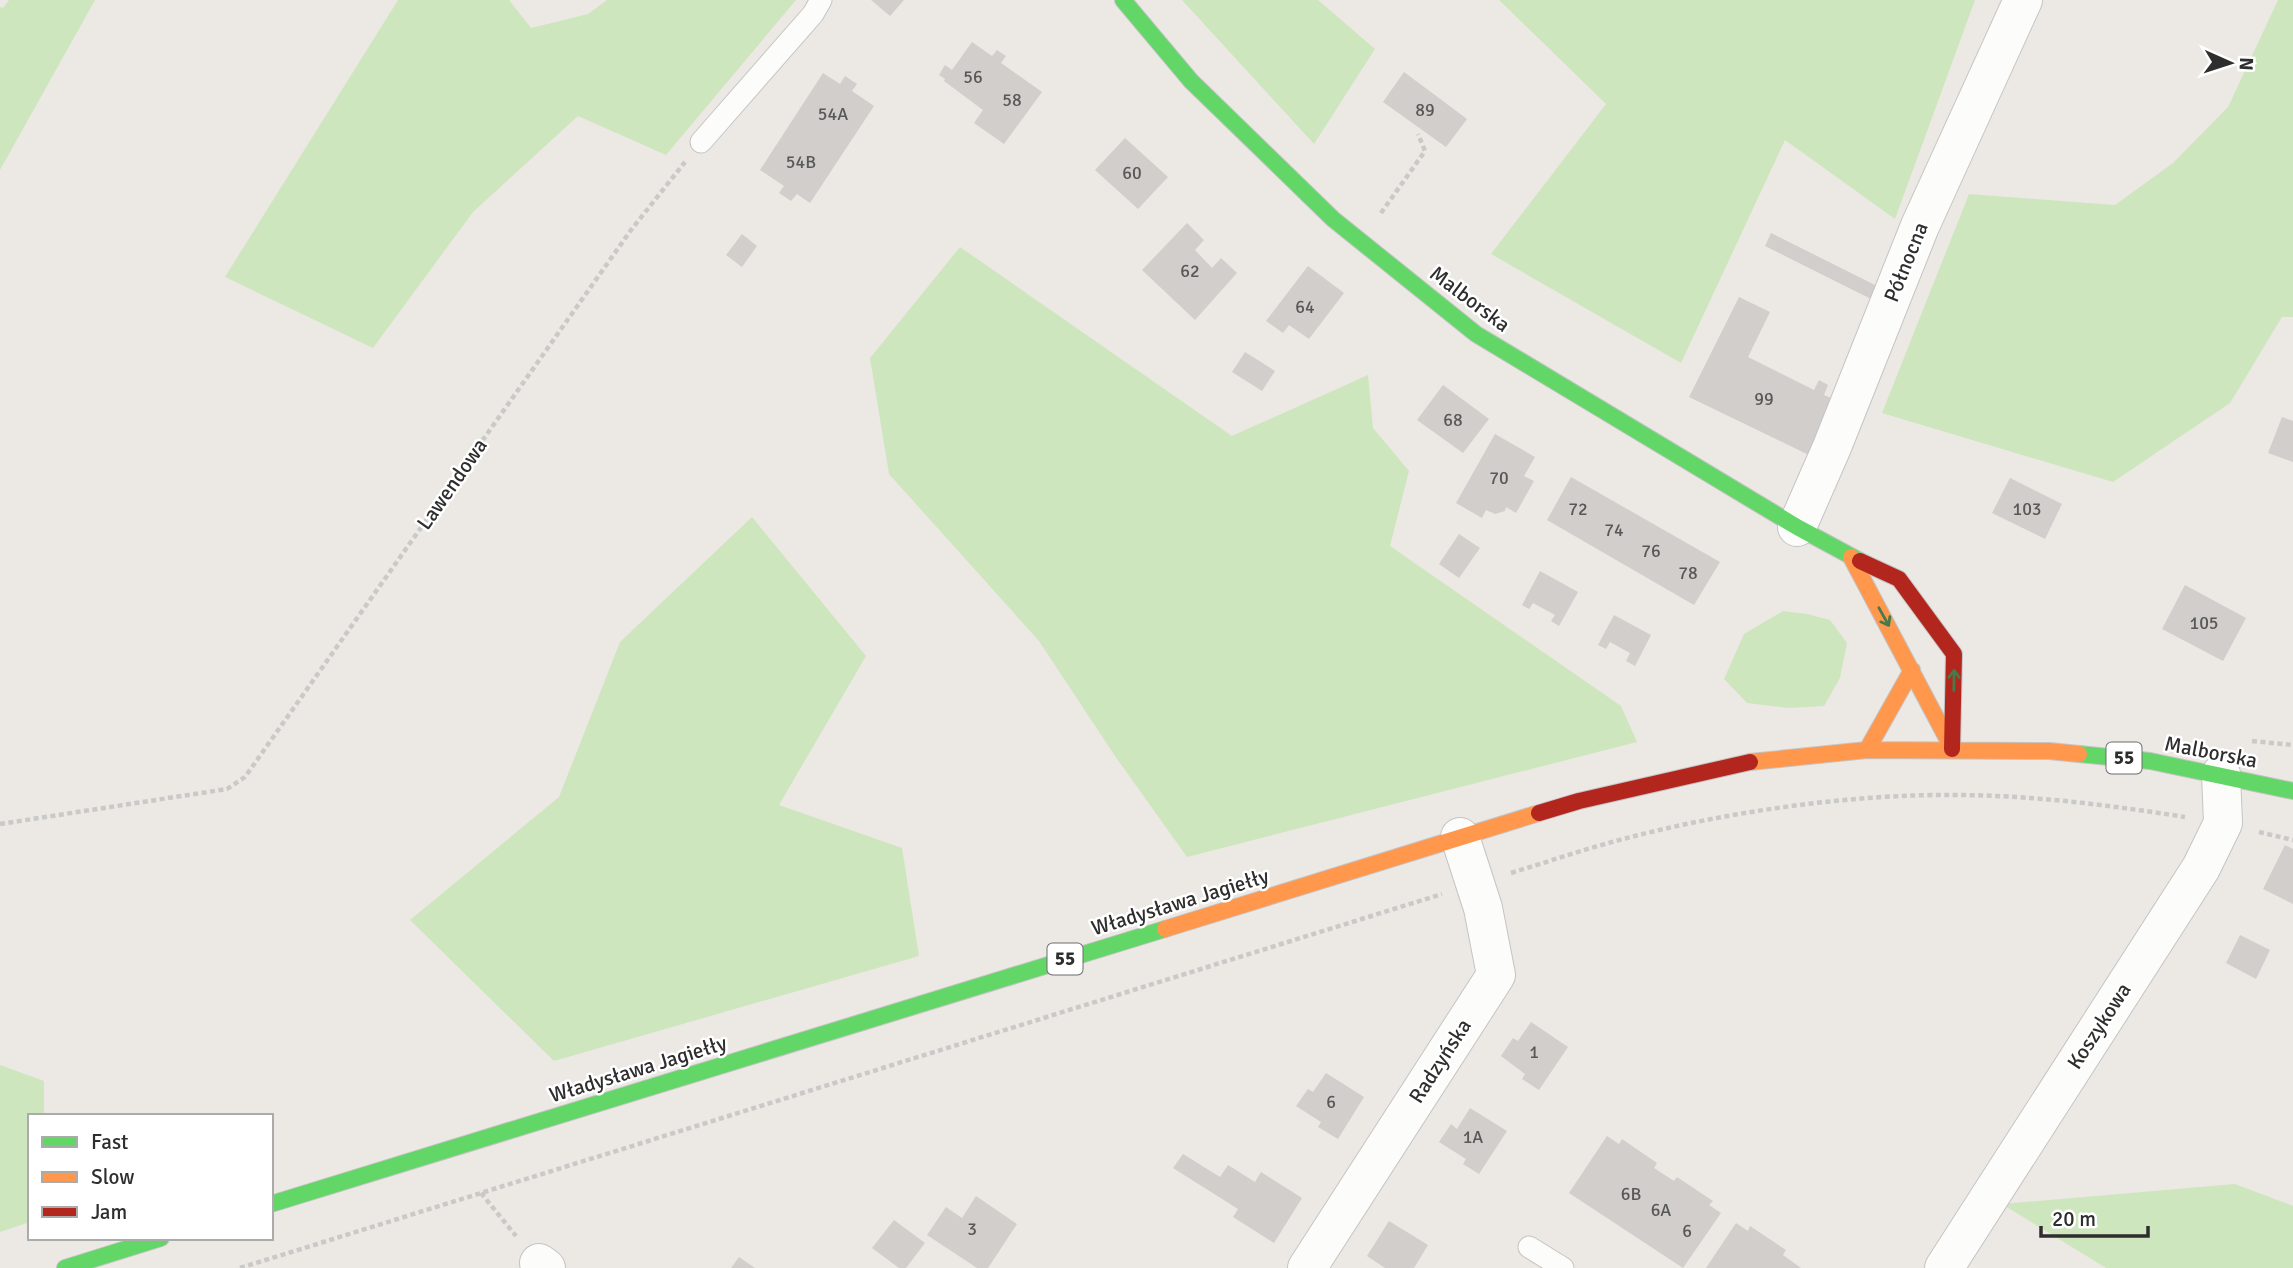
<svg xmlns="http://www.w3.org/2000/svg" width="2293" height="1268" font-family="Signika,sans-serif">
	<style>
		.green { fill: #cee6be }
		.building { fill: #d1cecb }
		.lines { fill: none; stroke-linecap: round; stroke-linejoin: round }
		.lane-casing { stroke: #c5c4c5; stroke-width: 23 }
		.street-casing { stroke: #c5c4c5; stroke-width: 40 }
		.fast-casing { stroke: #c5c4c5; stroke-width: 18 }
		.slow-casing { stroke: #c5c4c5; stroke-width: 18 }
		.jam-casing { stroke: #c5c4c5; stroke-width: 18 }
		.path { stroke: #c9c9c8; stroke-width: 4.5; stroke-dasharray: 5 3.5; stroke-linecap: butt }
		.lane { stroke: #fcfcfb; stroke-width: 21 }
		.street { stroke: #fcfcfb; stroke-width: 38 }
		.fast { stroke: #63d668; stroke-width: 16 }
		.slow { stroke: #ff974d; stroke-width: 16 }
		.jam { stroke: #b3261e; stroke-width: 16 }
		.oneway { stroke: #467a48 }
		.labels { text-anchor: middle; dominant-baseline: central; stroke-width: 5; stroke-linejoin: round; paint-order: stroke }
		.number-label { font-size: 18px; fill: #585857 }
		.shield { fill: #fff; stroke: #6d6d6d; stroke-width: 2 }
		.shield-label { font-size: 19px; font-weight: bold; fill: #2e2e2e }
		.street-label { font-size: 21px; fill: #2e2e2e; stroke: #fff }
	</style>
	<rect width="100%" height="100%" fill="#ece8e4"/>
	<path class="green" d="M9,0H95L0,170V7L3,8Z
		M398,0H509L531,28L588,14L607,0H796L666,155L578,116L473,212L373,348L225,277Z
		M1182,0H1318L1375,49L1314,144Z
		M1499,0H1975L1895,219L1785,140L1681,363L1491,254L1606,104Z
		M2278,0H2293V317H2282L2230,403L2113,482L1882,413L1969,194L2115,205L2173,163L2228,107Z
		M960,247L1232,436L1368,375L1373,428L1409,471L1390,546L1621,706L1637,742L1187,857L1115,756L1039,641L889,474L870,358Z
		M752,517L866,656L779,805L902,848L919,956L554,1061L410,920L559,797L620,642Z
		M1783,611L1807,614L1830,620L1847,643L1840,678L1824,706L1788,708L1747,703L1724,679L1744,634Z
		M0,1065L44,1081V1116H30V1222L0,1232Z
		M2235,1184L2293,1206V1268H2106L2002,1204Z"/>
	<path class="building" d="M871,0H904L890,16Z
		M972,42L992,56L997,50L1006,56L1001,63L1042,92L1004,144L974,123L983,110L944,81L945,79L939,75L945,65L952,70Z
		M1404,72L1467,119L1446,147L1383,102Z
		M823,73L840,84L845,76L857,84L852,91L874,106L810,203L797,194L791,201L779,193L784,186L760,170Z
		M1125,138L1168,177L1138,209L1095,170Z
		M1187,223L1204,240L1195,250L1212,268L1221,258L1237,273L1195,320L1142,270Z
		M1771,233L1881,288L1875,301L1765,246Z
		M742,234L757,246L742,267L726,255Z
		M1308,266L1344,293L1309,339L1289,325L1283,333L1266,321Z
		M1739,297L1770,312L1748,357L1814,390L1819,380L1828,385L1824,395L1838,401L1811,456L1689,397Z
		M1245,352L1275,371L1262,391L1232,372Z
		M1443,385L1489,419L1463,453L1417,420Z
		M2282,417L2293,421V462L2268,453Z
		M1495,434L1535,457L1524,476L1534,481L1516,513L1506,507L1505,511L1495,514L1486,510L1482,518L1456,503Z
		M1571,477L1720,562L1694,605L1547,520Z
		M2010,478L2062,504L2045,539L1992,513Z
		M1459,534L1480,548L1459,578L1439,564Z
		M1540,571L1578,592L1559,626L1551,621L1555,615L1533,603L1529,609L1522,605Z
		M2185,585L2246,618L2223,661L2162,629Z
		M1614,615L1651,635L1635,666L1626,661L1630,653L1610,642L1606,649L1598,645Z
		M2285,845L2293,849V904L2263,889Z
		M2240,935L2270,950L2256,979L2226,963Z
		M1531,1022L1568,1047L1539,1090L1522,1079L1525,1074L1501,1056L1513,1038L1518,1041Z
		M1326,1073L1364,1097L1338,1139L1318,1127L1321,1122L1296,1106L1308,1089L1313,1092Z
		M1470,1108L1507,1131L1479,1174L1463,1164L1466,1159L1439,1142L1451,1124L1457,1129Z
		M1607,1136L1619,1144L1622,1139L1657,1163L1654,1168L1674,1181L1677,1177L1713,1201L1709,1205L1721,1213L1683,1268L1569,1193Z
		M1183,1154L1220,1177L1228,1165L1255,1182L1261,1172L1302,1198L1274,1243L1233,1217L1238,1209L1173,1168Z
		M976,1196L1017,1224L988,1268H977L927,1235L946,1207L962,1218Z
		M894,1220L925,1243L906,1268H899L872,1248Z
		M1389,1221L1428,1245L1414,1268H1385L1367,1256Z
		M1736,1223L1748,1231L1750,1226L1786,1250L1783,1255L1801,1268H1706Z
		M739,1257L755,1268H731Z"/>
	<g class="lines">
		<g class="lane-casing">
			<path id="lane" d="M701,142L813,14L821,0
				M1529,1247L1563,1268"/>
		</g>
		<g class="street-casing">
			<path id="street" d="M1797,527L1832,447L1920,226L2023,0
				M539,1263L546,1268
				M1307,1268L1496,975L1483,908L1460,837
				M1944,1268L2201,868L2223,823L2221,774"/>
		</g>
		<g class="fast-casing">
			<path id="fast" d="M1123,0L1191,81L1333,219L1476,334L1797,527L1860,561
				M2079,754L2150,761L2293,791
				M271,1204L1165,929
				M65,1268L161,1238"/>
		</g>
		<g class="slow-casing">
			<path id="slow" d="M1851,557L1950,744
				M1867,750L1912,670
				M1750,762L1867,750L2049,751L2079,754
				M1165,929L1539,813"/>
		</g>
		<g class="jam-casing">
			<path id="jam" d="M1860,561L1899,579L1954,654L1952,749
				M1539,813L1579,801L1750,762"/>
		</g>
		<path class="path" d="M1381,213L1425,151L1418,134
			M2252,741L2293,745
			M0,824L227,789L245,777L631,230L685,162
			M2259,832L2293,840
			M1511,873C1550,861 1588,848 1627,838C1726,812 1851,794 1953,795C2031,795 2108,805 2185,817
			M481,1193L516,1236
			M240,1268L1442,894"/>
		<use href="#lane" class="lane"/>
		<use href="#street" class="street"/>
		<use href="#fast" class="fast"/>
		<use href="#slow" class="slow"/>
		<use href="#jam" class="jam"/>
	</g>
	<defs><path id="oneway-shaft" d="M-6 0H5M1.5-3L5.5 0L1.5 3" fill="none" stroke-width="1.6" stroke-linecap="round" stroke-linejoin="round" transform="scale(1.75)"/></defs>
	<g class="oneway">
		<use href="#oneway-shaft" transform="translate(1884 617) rotate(61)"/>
		<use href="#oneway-shaft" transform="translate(1954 680) rotate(-89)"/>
	</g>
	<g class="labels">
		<g class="number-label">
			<text x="973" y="77">56</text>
			<text x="1012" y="100">58</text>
			<text x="1425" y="110">89</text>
			<text x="833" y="114">54A</text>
			<text x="801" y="162">54B</text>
			<text x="1132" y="173">60</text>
			<text x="1190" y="271">62</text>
			<text x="1305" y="307">64</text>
			<text x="1764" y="399">99</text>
			<text x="1453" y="420">68</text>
			<text x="1499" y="478">70</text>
			<text x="1578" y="509">72</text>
			<text x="2027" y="509">103</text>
			<text x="1614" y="530">74</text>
			<text x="1651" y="551">76</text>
			<text x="1688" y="573">78</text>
			<text x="2204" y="623">105</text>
			<text x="1534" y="1052">1</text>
			<text x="1331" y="1102">6</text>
			<text x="1473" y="1137">1A</text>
			<text x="1631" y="1194">6B</text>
			<text x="1661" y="1210">6A</text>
			<text x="972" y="1229">3</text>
			<text x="1687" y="1231">6</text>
		</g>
		<g class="shield">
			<rect x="2106.5" y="742.5" width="35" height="31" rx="5"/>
			<rect x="1047.5" y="943.5" width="35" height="31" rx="5"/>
		</g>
		<g class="shield-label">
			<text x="2124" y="758">55</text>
			<text x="1065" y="959">55</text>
		</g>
		<g class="street-label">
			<text transform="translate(1906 262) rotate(-68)">Północna</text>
			<text transform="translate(1470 299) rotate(37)">Malborska</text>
			<text transform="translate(452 484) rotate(-55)">Lawendowa</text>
			<text transform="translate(2211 752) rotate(11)">Malborska</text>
			<text transform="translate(1180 902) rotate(-17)">Władysława Jagiełły</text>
			<text transform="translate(2099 1026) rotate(-57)">Koszykowa</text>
			<text transform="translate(1440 1061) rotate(-57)">Radzyńska</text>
			<text transform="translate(638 1069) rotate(-17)">Władysława Jagiełły</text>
		</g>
	</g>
	<rect x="28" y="1114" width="245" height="126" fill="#ffffff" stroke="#ababab" stroke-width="2"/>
	<rect x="42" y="1137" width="35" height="10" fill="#63d668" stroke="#ababab" stroke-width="2"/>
	<text x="91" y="1149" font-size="21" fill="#2e2e2e">Fast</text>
	<rect x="42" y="1172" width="35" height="10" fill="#ff974d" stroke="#ababab" stroke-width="2"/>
	<text x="91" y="1184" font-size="21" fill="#2e2e2e">Slow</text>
	<rect x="42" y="1207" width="35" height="10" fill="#b3261e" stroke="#ababab" stroke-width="2"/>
	<text x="91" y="1219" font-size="21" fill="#2e2e2e">Jam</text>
	<g transform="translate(2230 63) rotate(93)" stroke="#ffffff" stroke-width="5" paint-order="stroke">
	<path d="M0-5L12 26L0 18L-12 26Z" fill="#2e2e2e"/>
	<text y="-10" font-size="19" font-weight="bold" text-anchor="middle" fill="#2e2e2e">N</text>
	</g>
	<path d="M2041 1226v10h107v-10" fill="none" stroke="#2e2e2e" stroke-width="3.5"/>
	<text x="2052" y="1226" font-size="21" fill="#2e2e2e" stroke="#ffffff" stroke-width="5" paint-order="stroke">20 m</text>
</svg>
